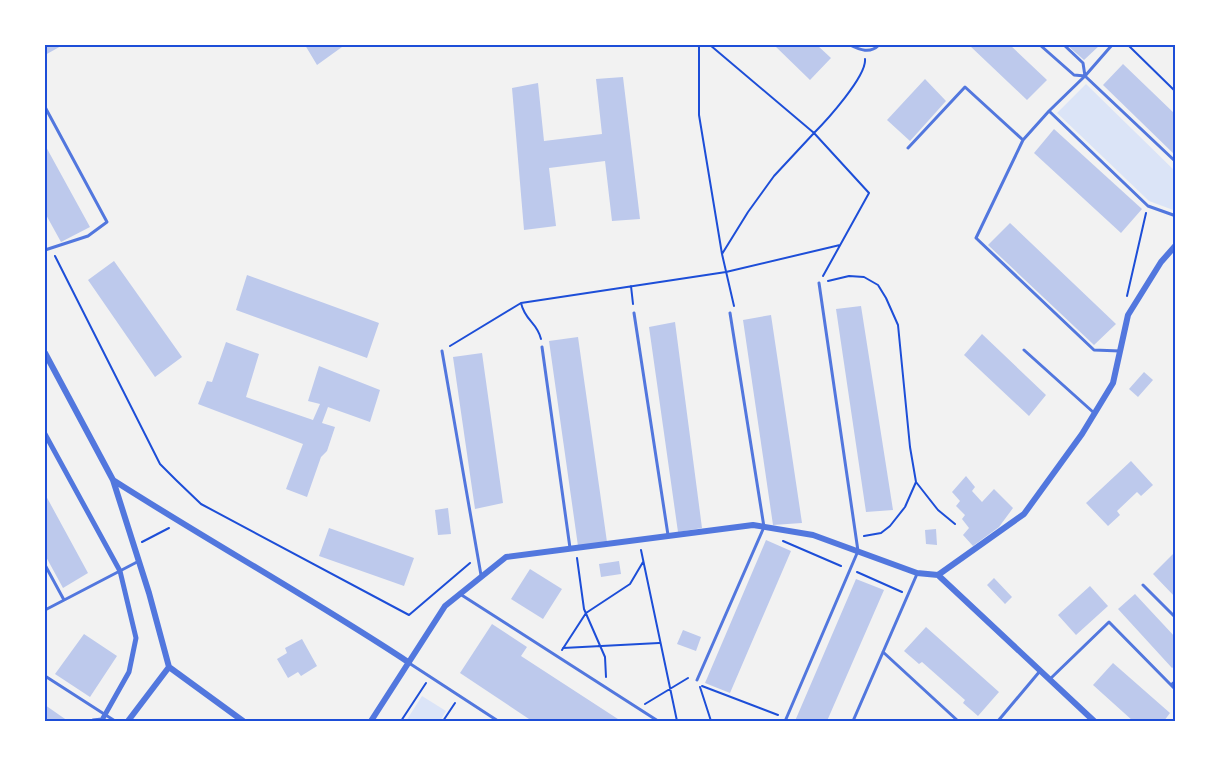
<svg xmlns="http://www.w3.org/2000/svg" width="1221" height="766" font-family="'Fira Sans Condensed',sans-serif">
	<style>
		.green { fill: #dbe4f7 }
		.building { fill: #bdc9ec }
		.lines { fill: none; stroke-linecap: round; stroke-linejoin: round }
		.path { stroke: #1d4ed8; stroke-width: 2 }
		.service { stroke: #5277de; stroke-width: 3 }
		.pedestrian { stroke: #5277de; stroke-width: 5 }
		.minor { stroke: #5277de; stroke-width: 6 }
		.neatline { fill: none; stroke: #1d4ed8; stroke-width: 2 }
	</style>
	<rect width="100%" height="100%" fill="#f2f2f2"/>
	<path class="green" d="M1086,84L1176,172V211L1149,201L1057,113Z
		M422,696L446,711L440,721H406Z"/>
	<path class="building" d="M45,45H63L45,55Z
		M305,45H341L342,47L317,65Z
		M774,45H817L831,58L810,80Z
		M969,45H1010L1047,80L1027,100Z
		M1067,45H1100L1084,60Z
		M1123,64L1176,115V156L1103,85Z
		M623,77L640,219L612,221L605,161L549,168L556,226L524,230L512,88L538,83L544,141L602,134L596,79Z
		M925,79L946,101L910,141L887,120Z
		M1054,129L1142,209L1121,233L1034,153Z
		M45,145L90,227L61,242L45,213Z
		M1010,223L1116,324L1094,345L988,245Z
		M114,261L182,357L155,377L88,280Z
		M247,275L379,323L367,358L236,310Z
		M861,306L893,510L866,512L836,309Z
		M771,315L802,523L773,525L743,320Z
		M675,322L702,528L678,532L649,327Z
		M982,334L1046,395L1029,416L964,355Z
		M578,337L607,542L578,546L549,341Z
		M226,342L259,354L246,397L313,420L320,404L308,401L319,366L380,390L370,422L328,407L322,423L335,427L327,451L321,457L307,497L286,489L303,444L198,404L207,381L212,382Z
		M482,353L503,503L475,509L453,357Z
		M1144,372L1153,380L1138,397L1129,389Z
		M1131,461L1153,485L1141,496L1137,492L1117,511L1120,515L1108,526L1086,503Z
		M966,476L975,487L972,491L982,502L994,489L1013,508L999,527L973,546L963,535L969,528L962,519L965,515L956,506L960,501L952,492Z
		M45,494L88,573L63,588L45,555Z
		M448,508L451,534L438,535L435,510Z
		M329,528L414,558L404,586L319,556Z
		M936,529L937,545L926,544L925,530Z
		M766,540L791,551L730,693L705,683Z
		M1176,551V598L1153,574Z
		M619,561L621,574L601,577L599,564Z
		M530,569L562,589L543,619L511,599Z
		M994,578L1012,597L1005,604L987,585Z
		M856,579L884,590L827,721H795Z
		M1090,586L1108,606L1076,635L1058,615Z
		M1135,594L1176,638V665L1172,668L1118,609Z
		M492,624L527,647L521,656L621,721H532L460,673Z
		M926,627L999,692L978,716L963,703L965,700L922,662L919,664L904,651Z
		M683,630L701,637L696,651L677,644Z
		M84,634L117,656L90,697L55,674Z
		M302,639L317,666L301,676L298,672L288,678L277,659L287,653L285,648Z
		M1113,663L1170,713L1164,721H1133L1093,685Z
		M45,705L68,721H45Z"/>
	<g class="lines">
		<path class="path" d="M699,45V115L722,254L734,306
			M710,45L814,133C826,121 867,76 865,59
			M1128,45L1176,92
			M722,254L748,212L774,176L814,133L869,193L823,276
			M55,256L160,464L176,480L201,504L409,615L470,563
			M828,281L849,276L864,277L878,285L886,298L898,325L910,447L916,482L905,507L890,526L881,533L864,536
			M631,286L633,304
			M1127,296L1146,213
			M521,303C525,321 537,322 541,339
			M450,346L521,303L726,272L840,245
			M916,482L938,510L955,524
			M783,541L841,566
			M142,542L169,528
			M641,550L677,721
			M577,558L584,609L605,657L606,677
			M857,572L902,592
			M563,648L659,643
			M562,650L586,613L630,584L643,562
			M702,686L778,715
			M700,687L711,721
			M645,704L688,678
			M401,721L426,683
			M443,721L455,703"/>
		<path class="service" d="M850,45C860,50 870,54 879,45
			M1040,45L1074,75L1085,76L1176,162
			M1064,45L1083,63L1085,76
			M1112,45L1085,76L1049,111L1023,140L976,238L1094,350L1120,351
			M45,107L107,222L88,236L45,250
			M1049,111L1148,206L1176,216
			M908,148L965,87L1023,140
			M634,313L668,535
			M542,347L570,548
			M1024,350L1093,412
			M442,351L481,575
			M45,565L64,600
			M1143,585L1176,618
			M460,594L658,721
			M45,610L139,561
			M883,652L958,721
			M409,663L498,721
			M45,676L115,721
			M1050,679L1109,622L1171,685L1176,681
			M697,680L764,527L730,313
			M1171,685L1176,690
			M786,719L858,551L819,283
			M853,721L917,574
			M998,721L1040,671"/>
		<path class="pedestrian" d="M45,434L120,571L136,638L129,672L102,720L93,721"/>
		<path class="minor" d="M45,353L113,480L149,593L169,667
			M113,480C210,542 311,598 408,662
			M938,575L1024,514L1082,434L1113,383L1128,315L1161,262L1176,245
			M169,667L243,721
			M128,721L169,667
			M371,721L445,606L506,557L753,525L813,535L917,573L938,575L1094,721"/>
	</g>
	<rect width="1221" height="766" fill="none" stroke="#ffffff" stroke-width="93"/>
	<rect x="46" y="46" width="1128" height="674" class="neatline"/>
</svg>
